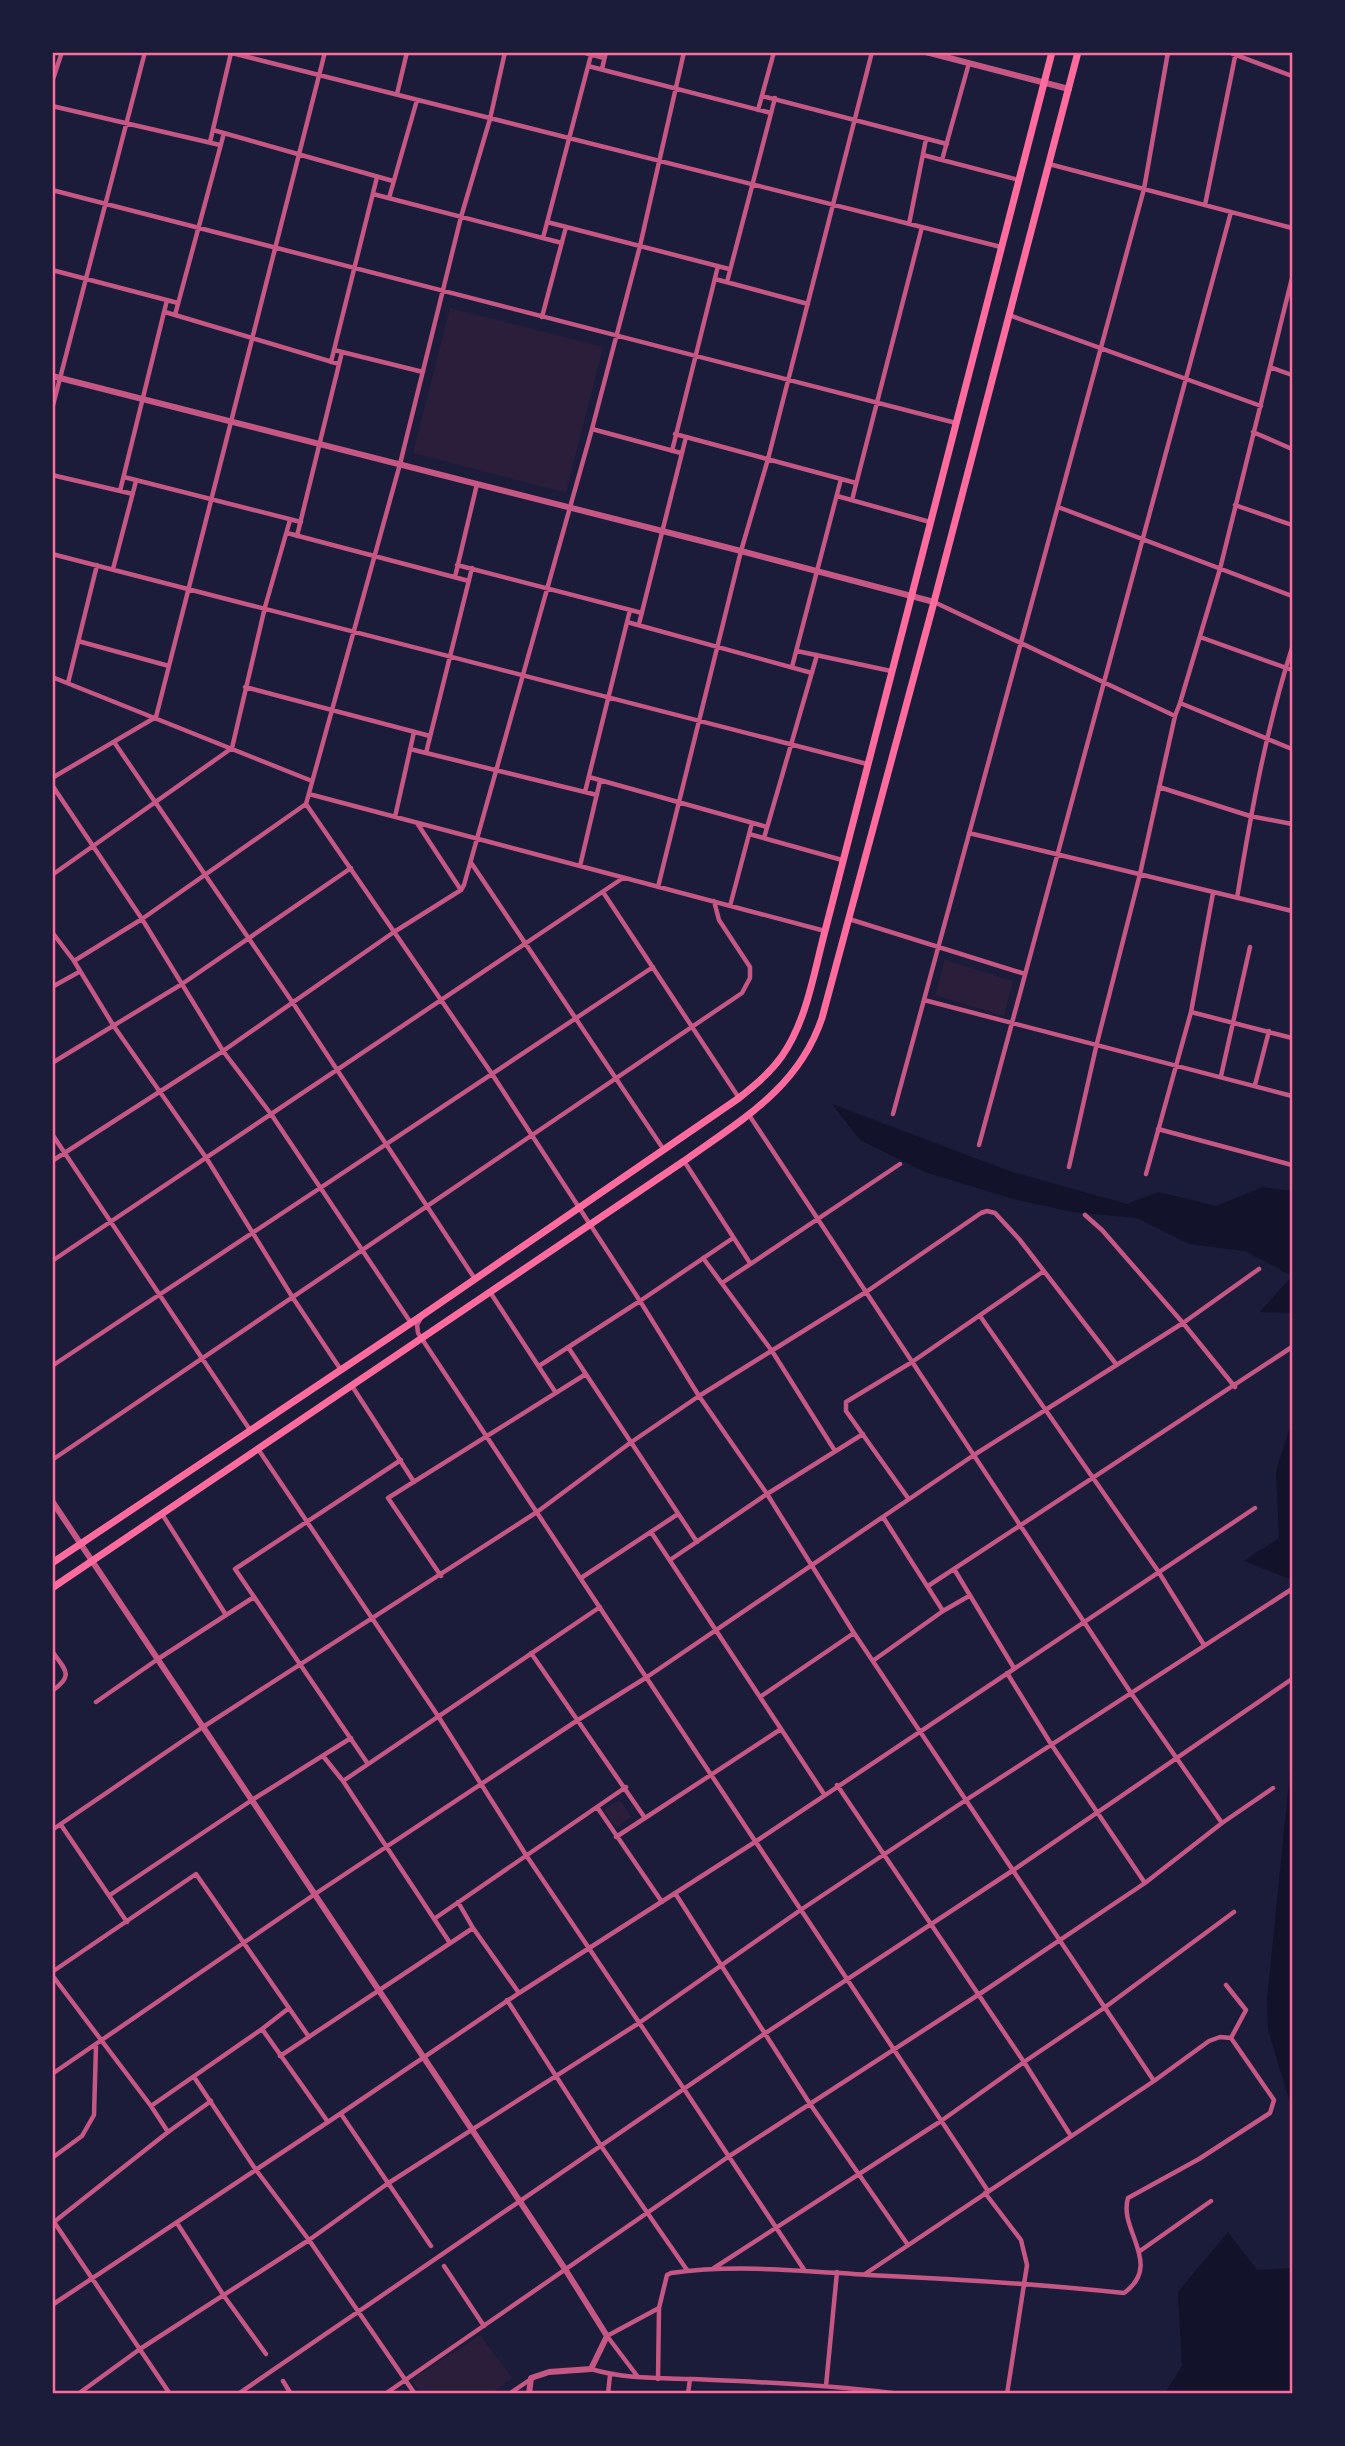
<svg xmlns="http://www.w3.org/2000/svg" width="1345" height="2446" font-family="Roboto,sans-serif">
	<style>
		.green { fill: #2a1e3b }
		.water { fill: #12122b }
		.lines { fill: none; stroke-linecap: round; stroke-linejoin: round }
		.minor { stroke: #c65784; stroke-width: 4.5 }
		.tertiary { stroke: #c65784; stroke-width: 6 }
		.secondary { stroke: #ff6b9d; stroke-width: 7 }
		.neatline { fill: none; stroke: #ff6b9d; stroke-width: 2.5 }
	</style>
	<rect width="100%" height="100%" fill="#1b1b3a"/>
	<path class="green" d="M450,308L603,347L566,493L413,453Z
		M945,960L1013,981L1004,1016L935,995Z
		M620,1800L631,1817L616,1827L604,1810Z
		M480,2335L512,2378L493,2393H421L411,2380Z"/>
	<path class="water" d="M832,1104L1012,1172L1127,1204L1159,1192L1216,1206L1263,1187L1292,1191V1313L1260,1312L1292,1276L1245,1251L1189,1244L1137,1218L1073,1212L1013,1199L925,1172L860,1140Z
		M1292,1421V1580L1244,1561L1279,1538L1276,1471Z
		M1292,1752V2109L1268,2030L1267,2000Z
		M1228,2232L1257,2270L1292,2268V2393H1165L1182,2366L1178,2292Z"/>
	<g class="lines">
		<path class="minor" d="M228,52L1001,247
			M582,52L604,58
			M1228,52L1292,76
			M588,66L771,113
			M602,69L606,52
			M52,82L62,52
			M397,94L407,52
			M762,96L947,144
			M52,106L220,145
			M758,110L774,52
			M213,130L393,181
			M210,142L231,53
			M923,155L1019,180
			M942,160L969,63
			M1049,164L1292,228
			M52,190L956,423
			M373,194L562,243
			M389,198L417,100
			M1205,205L1236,52
			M547,222L729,269
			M909,224L926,139
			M543,238L591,55
			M52,270L178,303
			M715,279L808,304
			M727,282L775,98
			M165,312L339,364
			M175,315L224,133
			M1009,315L1261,406
			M542,317L566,227
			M334,350L423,372
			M331,362L377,177
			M1270,367L1292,375
			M52,409L145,52
			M592,429L681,453
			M1253,432L1292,449
			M675,434L856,483
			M672,451L718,266
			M52,475L133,494
			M124,477L301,522
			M120,491L167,300
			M837,496L930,522
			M852,500L922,227
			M1235,505L1292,525
			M1058,507L1292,596
			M287,533L469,581
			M297,536L342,352
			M52,554L867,764
			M457,565L642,613
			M113,569L136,481
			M455,577L477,484
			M934,602L1175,716
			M627,622L812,673
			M639,624L686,437
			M1200,637L1292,670
			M78,641L169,666
			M797,651L891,671
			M792,667L841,479
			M52,677L312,781
			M68,683L97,565
			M245,687L430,736
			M1180,703L1292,749
			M114,742L293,1003L475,1279
			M410,749L597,795
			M426,753L472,568
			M589,777L767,827
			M52,778L156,717L325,52
			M52,785L142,919L223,1051L271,1114L411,1323
			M1159,787L1250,816L1292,824
			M585,792L630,610
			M309,794L825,931
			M306,804L492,1074L640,1301L699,1396L767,1494L854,1633L1154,2081
			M306,804L400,464L461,217L490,119L505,52
			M395,817L414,732
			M417,823L461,890
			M969,833L1292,911
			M749,834L842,860
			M764,838L817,655
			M472,864L664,1150
			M580,866L600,781
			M52,875L232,748L265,607L290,520
			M658,887L741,551L768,459L872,52
			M603,892L739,1098
			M1237,898C1251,813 1266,729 1292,648
			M730,906L752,823
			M849,919L1025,974
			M52,932L74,961L113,1025L207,1159L293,1298L341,1370
			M74,961L142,919L306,804
			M52,987L79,972
			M924,1000L1292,1096
			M1191,1012L1292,1038
			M52,1063L182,984L351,868
			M1221,1076L1250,947
			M1255,1085L1269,1031
			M893,1114L1144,189L1168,52
			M749,1115L1131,1693L1222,1823
			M1158,1129L1292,1165
			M52,1134L250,1430
			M979,1145L1231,212
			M52,1161L223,1051L394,932L461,890L464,885L592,429L640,246L684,52
			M684,1161L750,1263
			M1069,1167L1097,1043L1140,874L1175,716L1180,703L1220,569L1292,278
			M1146,1174L1191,1012L1213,893
			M1085,1215L1102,1230L1183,1323L1235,1387
			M703,1258L772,1351L835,1451
			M52,1261L623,878
			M722,1283L900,1164
			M490,1292L556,1393
			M980,1316L1158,1571L1204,1645
			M421,1318L417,1325L418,1333C608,1619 796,1906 988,2191
			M568,1347L697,1542
			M52,1366L653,967
			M539,1366L640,1301L733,1238
			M352,1386L414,1482
			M258,1449L438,1716L526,1855L684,2089L805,2271
			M52,1460L742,993L750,978V967L719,920L714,901
			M908,1498L846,1411V1402L912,1362L1044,1271
			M162,1514L226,1615
			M883,1517L943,1611
			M651,1532L824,1794
			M670,1560L767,1494L863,1434
			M954,1569L1014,1668
			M441,1576L388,1498L586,1374
			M581,1578L678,1514
			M928,1586L1292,1347
			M52,1651C65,1670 75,1675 52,1691
			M531,1653L645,1818
			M874,1660L943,1611L969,1596
			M1007,1673L1051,1744L1145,1883
			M760,1697L854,1633
			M96,1702L158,1659L254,1597
			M323,1756L343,1781L450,1943
			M368,1764L235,1569L401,1460
			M343,1781L600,1607
			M837,1785L1024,2062L1071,2136
			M597,1807L662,1902
			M61,1825L127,1922
			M52,1830L203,1727L537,1512L630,1443L699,1396L866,1292L981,1213L987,1211L995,1213L1019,1239L1116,1364
			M616,1837L781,1729
			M675,1893L810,2104L908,2245
			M110,1895L252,1800L351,1738
			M458,1902L473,1928L519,1993
			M434,1919L626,1787
			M52,1972L196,1874L309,2037
			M52,1975L151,2106L168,2132
			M1226,1985L1246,2010L1231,2038
			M507,2000L601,2146L687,2270
			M262,2029L328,2122
			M280,2056L473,1928
			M52,2074L315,1894L578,1720L647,1677L974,1455L1183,1323L1259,1269
			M194,2077L256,2170L309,2240L415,2394
			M151,2106L262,2029L289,2008
			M341,2114L431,2246
			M52,2158L82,2136L94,2115L96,2046
			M985,2193L1021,2240L1027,2265L1007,2394
			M52,2219L170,2394
			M54,2222L168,2132L211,2101
			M177,2223L224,2296L266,2354
			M1140,2251L1211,2201
			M444,2266L484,2326
			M714,2268L941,2121L1024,2062L1104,2008L1234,1912
			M52,2305L328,2122L519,1993L755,1842L1255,1508
			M591,2369C624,2379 658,2378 692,2379C761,2382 831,2385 900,2394
			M638,2377L607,2336L659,2308
			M658,2379L659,2308L667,2275L671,2273C736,2264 804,2271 868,2275C954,2279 1039,2284 1124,2293C1164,2264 1118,2230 1128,2198L1199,2159L1270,2113L1274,2100L1231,2038L1220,2037L1209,2041L1154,2081L865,2274
			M283,2381L291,2394
			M826,2386L837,2272
			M78,2394L140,2349L309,2240L387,2184L639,2023L802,1909L966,1800L1292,1589
			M238,2394L764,2034L1012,1871L1292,1679
			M385,2394L728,2157L978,1995L1145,1883L1222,1823L1273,1788
			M509,2394L531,2379
			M608,2394L610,2375
			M688,2394L690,2379"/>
		<path class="tertiary" d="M926,52L1069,89
			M52,376L741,551L934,602
			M52,1501L565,2269L607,2336L591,2369L549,2372L531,2378L529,2394"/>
		<path class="secondary" d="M52,1563L411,1323L739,1098C755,1085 770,1073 782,1056C807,1020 814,972 825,931L1052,52
			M52,1588L684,1161C741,1120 798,1089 822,1018L934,602L1078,52"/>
	</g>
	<rect width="1345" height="2446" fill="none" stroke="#1b1b3a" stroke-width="108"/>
	<rect x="54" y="54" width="1237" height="2338" class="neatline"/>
</svg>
